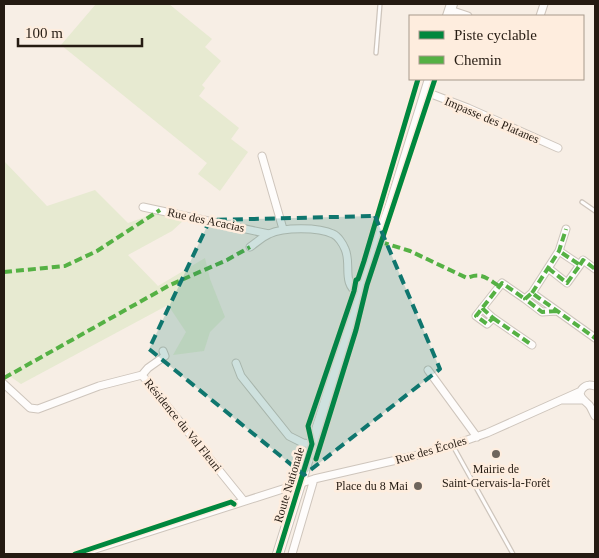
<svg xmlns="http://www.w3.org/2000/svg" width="599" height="558" font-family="Georgia,serif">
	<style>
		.green { fill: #e7ead1 }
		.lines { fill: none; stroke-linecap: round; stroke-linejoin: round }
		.lane-casing { stroke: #cec5bc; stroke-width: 5.5 }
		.street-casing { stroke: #cec5bc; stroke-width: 9 }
		.secondary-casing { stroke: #cec5bc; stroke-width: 12 }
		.lane { stroke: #fefcfb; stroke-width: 3 }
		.street { stroke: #fefcfb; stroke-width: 7 }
		.secondary { stroke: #fefcfb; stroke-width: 10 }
		.quiet { stroke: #55b144; stroke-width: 4; stroke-dasharray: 8 4; stroke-linecap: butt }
		.cycleway-casing { stroke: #feedde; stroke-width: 8 }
		.cycleway { stroke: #00873e; stroke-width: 5 }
		.marked { fill: #0f766e; fill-opacity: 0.2; stroke: #0f766e; stroke-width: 4; stroke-dasharray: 10 6; stroke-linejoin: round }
		.poi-dot { fill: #6e655c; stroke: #feedde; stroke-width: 2 }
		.labels { text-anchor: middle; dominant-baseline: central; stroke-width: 5; stroke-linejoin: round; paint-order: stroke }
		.street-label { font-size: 12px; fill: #251b12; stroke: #feedde }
		.poi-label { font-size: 12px; fill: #251b12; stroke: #feedde }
	</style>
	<rect width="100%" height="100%" fill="#f7eee5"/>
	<path class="green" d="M96,4H169L212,39L205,47L221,61L202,85L205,88L199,96L239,128L231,139L248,152L220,191L198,174L207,163L61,45Z
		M4,161L47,206L95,190L128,223L168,209L184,220L172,231L128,255L158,286L205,258L210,279L225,317L210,332L204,351L173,355L186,332L168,305L21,384L4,372Z"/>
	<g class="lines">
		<g class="lane-casing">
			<path id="lane" d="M376,53L380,4
				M582,202L595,211
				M453,446L513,554"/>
		</g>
		<g class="street-casing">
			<path id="street" d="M450,10L468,16
				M540,16L544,4
				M426,92L468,108L558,148
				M262,156L283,229
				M143,207L269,234
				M250,247C256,243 262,237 269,234C283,227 319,227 333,234C338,236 343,244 345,249C352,264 341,284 359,294
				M580,265L583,260L595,269
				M548,268L567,283L580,265L559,251
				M532,293L559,251L566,229
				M482,308L493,318L487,324L476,316L502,283L525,299
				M557,311L542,312L525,299L532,293L595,338
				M493,318L532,345
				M236,363L241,376L289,436L303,443L312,444
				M428,370L477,437
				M142,375L148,368L165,356L163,351
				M4,384L30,408L38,409L99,386L142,375L244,501
				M595,386C591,385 587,384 583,388C576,395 584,400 589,405C591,407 593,413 595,416
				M562,400H582
				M80,554L314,479L414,456L453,445L487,433L581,391
				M292,554L314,479"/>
		</g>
		<g class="secondary-casing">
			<path id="secondary" d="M448,16L452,4
				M278,554L362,286L391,205L430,79"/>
		</g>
		<use href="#lane" class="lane"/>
		<use href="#street" class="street"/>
		<use href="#secondary" class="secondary"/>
		<path class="quiet" d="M381,242L410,251L467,278C482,272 486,278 499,286
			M580,265L583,260L595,269
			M548,268L567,283L580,265L559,251
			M4,272L65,266L97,251L160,210
			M532,293L559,251L566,229
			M482,308L493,318L487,324L476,316L502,283L525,299
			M557,311L542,312L525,299L532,293L595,338
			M493,318L532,345
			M4,378L170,285L227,260L250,247"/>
		<g class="cycleway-casing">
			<path id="cycleway" d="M316,459L356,330L367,285L435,79
				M75,554L231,502L234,504
				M278,554L312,444L308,426L354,291L356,280L358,279L364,261L418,79"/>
		</g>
		<use href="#cycleway" class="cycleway"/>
	</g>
	<path class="marked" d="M375,216L440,369L304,475L149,349L210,220Z"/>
	<g class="poi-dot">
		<circle cx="496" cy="454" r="5"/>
		<circle cx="418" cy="486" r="5"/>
	</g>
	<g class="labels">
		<g class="street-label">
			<text transform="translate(492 120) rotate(23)">Impasse des Platanes</text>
			<text transform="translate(206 220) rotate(12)">Rue des Acacias</text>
			<text transform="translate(183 425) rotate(51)">Résidence du Val Fleuri</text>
			<text transform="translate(431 450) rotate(-16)">Rue des Écoles</text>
			<text transform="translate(289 485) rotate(-73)">Route Nationale</text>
		</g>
		<g class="poi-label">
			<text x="496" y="469">Mairie de<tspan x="496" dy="14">Saint-Gervais-la-Forêt</tspan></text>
			<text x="408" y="486" text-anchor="end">Place du 8 Mai</text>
		</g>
	</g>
	<rect width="599" height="558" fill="none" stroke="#251b12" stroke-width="10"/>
	<rect x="409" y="15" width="175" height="65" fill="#feedde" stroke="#a7998c"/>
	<rect x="419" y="31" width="25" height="8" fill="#00873e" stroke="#a7998c"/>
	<text x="454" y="40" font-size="15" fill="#251b12">Piste cyclable</text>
	<rect x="419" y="56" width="25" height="8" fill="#55b144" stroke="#a7998c"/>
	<text x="454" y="65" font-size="15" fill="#251b12">Chemin</text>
	<path d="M18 38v8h124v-8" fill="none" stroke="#251b12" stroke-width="2.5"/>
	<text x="25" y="38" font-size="15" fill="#251b12" stroke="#feedde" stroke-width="4" paint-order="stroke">100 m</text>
</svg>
